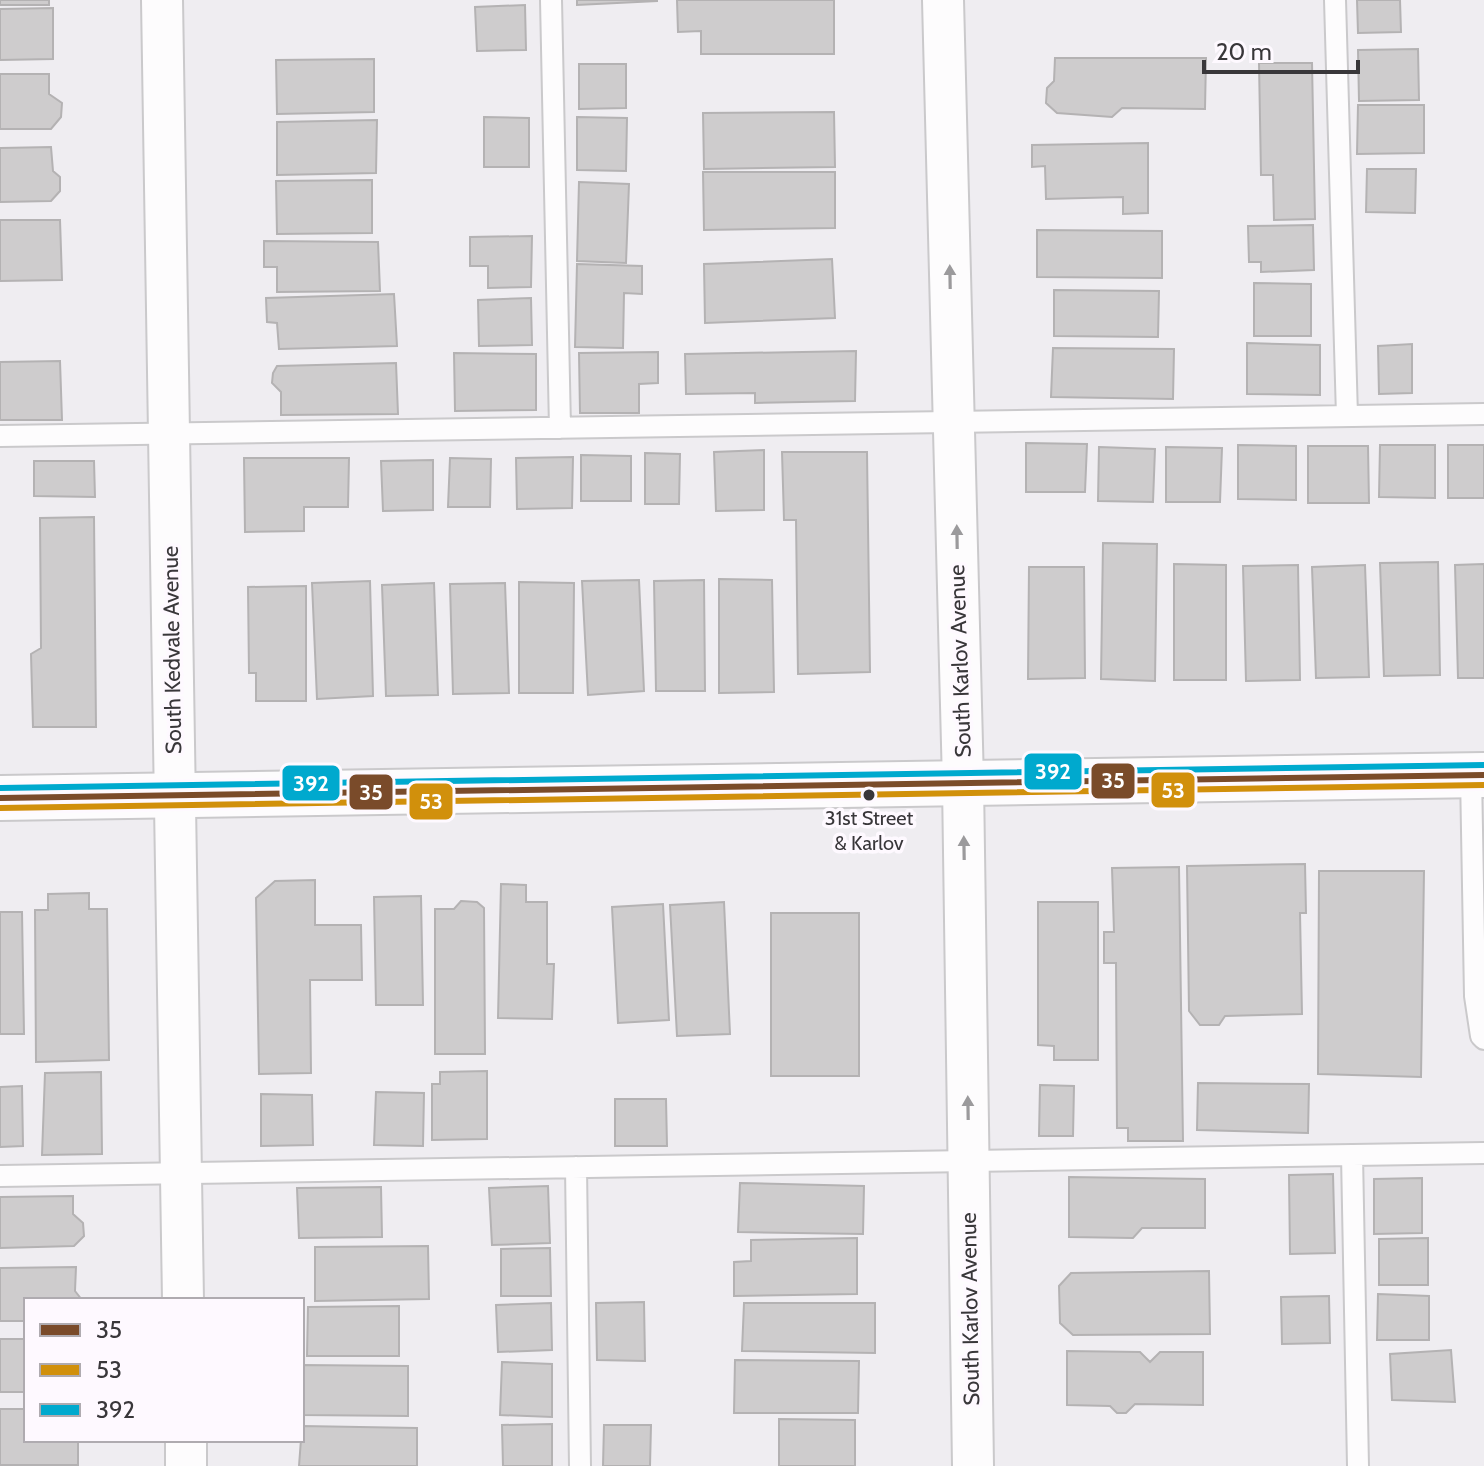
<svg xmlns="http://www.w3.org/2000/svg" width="1484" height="1466" font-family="Cabin,sans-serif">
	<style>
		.building { fill: #cecccd; stroke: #b4b2b3; stroke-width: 2 }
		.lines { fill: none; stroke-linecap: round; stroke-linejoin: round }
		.lane-casing { stroke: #cac9cb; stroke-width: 24 }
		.street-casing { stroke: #cac9cb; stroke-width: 44 }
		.secondary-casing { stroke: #cac9cb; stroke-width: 48 }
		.lane { stroke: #fdfcfd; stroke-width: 20 }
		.street { stroke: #fdfcfd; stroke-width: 40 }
		.secondary { stroke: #fdfcfd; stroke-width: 44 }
		.bus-1-casing { stroke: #fef9ff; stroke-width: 12 }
		.bus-2-casing { stroke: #fef9ff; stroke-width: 12 }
		.bus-3-casing { stroke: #fef9ff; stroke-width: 12 }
		.bus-1 { stroke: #7a4b2a; stroke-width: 6 }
		.bus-2 { stroke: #d1900c; stroke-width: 6 }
		.bus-3 { stroke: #00a9ce; stroke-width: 6 }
		.oneway { fill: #9b9a9c }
		.bus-dot { fill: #39373a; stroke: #fef9ff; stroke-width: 3 }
		.labels { text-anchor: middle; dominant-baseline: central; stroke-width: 7; stroke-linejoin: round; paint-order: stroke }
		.bus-label { font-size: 20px; fill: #39373a; stroke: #fef9ff }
		.street-label { font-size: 22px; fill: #39373a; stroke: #fef9ff }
		.line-badge { stroke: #fef9ff; stroke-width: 3 }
		.badge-label { font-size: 22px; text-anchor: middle; font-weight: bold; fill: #fff }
	</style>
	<rect width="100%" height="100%" fill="#efedf1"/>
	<path class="building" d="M0,0H49V5H0Z
		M577,0H657V1L577,5Z
		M677,0H834V54H701V31L678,32Z
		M1357,0H1400L1401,32L1358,33Z
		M525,5L526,50L477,51L475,7Z
		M53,8V59L0,60V9Z
		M1418,49L1419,100L1359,101L1358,50Z
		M1055,58H1206L1205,109L1122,108L1112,117L1057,113L1046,103L1047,88L1054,81Z
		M374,59V112L277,114L276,60Z
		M1259,63H1312L1315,219L1274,220L1273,175H1261Z
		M579,64H626V108L579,109Z
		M0,74H49V94L62,103L61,117L51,129H0Z
		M1358,105H1424V153L1357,154Z
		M834,112L835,167L704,169L703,113Z
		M484,117L529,118V167H484Z
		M577,117L627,118L626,171L577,170Z
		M377,120L376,173L277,175V122Z
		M1148,143V213L1123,214V197L1046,199L1045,166L1032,167V145Z
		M51,147L53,171L60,177V191L51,201L0,202V148Z
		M1367,169H1416L1415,213L1366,212Z
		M703,172H835V228L704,230Z
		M372,180V233L277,234L276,181Z
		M579,182L629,184L626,263L577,261Z
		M0,220H60L62,280L0,281Z
		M1313,225L1314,270L1261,272V262H1249L1248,226Z
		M1037,230L1162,231V278L1037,277Z
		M532,236L531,287L488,288V266H470V237Z
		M264,241L378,242L380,291L277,292V267H264Z
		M832,259L835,318L705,323L704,264Z
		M577,264L642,266V294L624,293L623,348L575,347Z
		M1254,283L1311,284V336H1254Z
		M1054,290L1159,291L1158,337L1054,336Z
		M394,294L397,346L279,349L277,323L267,322L266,298Z
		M531,298L532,345L479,346L478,300Z
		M1247,343L1320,345V395L1247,394Z
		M1412,344V393L1379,394L1378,346Z
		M1053,348L1174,349L1173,399L1051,397Z
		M856,351L855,401L755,403V393L686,394L685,354Z
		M658,352V383L639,384V413H580L579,353Z
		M454,353L536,354V410L455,411Z
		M60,361L62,420H0V362Z
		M396,363L398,414L281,415V392L272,383L273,373L277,366Z
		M1026,443L1087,444L1085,492H1026Z
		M1238,445L1296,446V500L1238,499Z
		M1380,445H1435V498L1379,497Z
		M1448,445H1484V498H1448Z
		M1308,446H1368L1369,503H1308Z
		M1099,447L1155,449L1153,502L1098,501Z
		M1166,447L1222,448L1220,502H1166Z
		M764,450V510L716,511L714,452Z
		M782,452H867L870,672L798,674L796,520H784Z
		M645,453L680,454L679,504H645Z
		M581,455L631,456V501H581Z
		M573,457L572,508L517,509L516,458Z
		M244,458H349L348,507H304V531L245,532Z
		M450,458L491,459L490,507H448Z
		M433,460V510L383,511L381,461Z
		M34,461H94L95,497L34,496Z
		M94,517L96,727H33L31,654L41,648L40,518Z
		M1103,543L1157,544L1155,681L1101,679Z
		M1438,562L1440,675L1384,676L1380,563Z
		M1174,564L1226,565V680H1174Z
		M1484,564V678H1458L1455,565Z
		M1298,565L1300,680L1246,681L1243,566Z
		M1365,565L1369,677L1316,678L1312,567Z
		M1029,567H1084L1085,678L1028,679Z
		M719,579L772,580L774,692L719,693Z
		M639,580L644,691L588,695L582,581Z
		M704,580L705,691H656L654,581Z
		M370,581L373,696L317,699L312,583Z
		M519,582L574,583L573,693H519Z
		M434,583L438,695L386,696L382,585Z
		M505,583L509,693L453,694L450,584Z
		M306,586V701H256V673H249L248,587Z
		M1305,864L1306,913H1300L1302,1014L1225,1016L1219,1025H1200L1189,1011L1187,866Z
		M1179,867L1183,1141H1128V1128H1117L1116,963H1104V932H1114L1112,868Z
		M1319,871H1424L1421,1077L1318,1074Z
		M315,880V925H361L362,980H310L311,1073L259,1074L256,898L275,881Z
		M501,884L526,885V902H547V964H554L552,1019L498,1018Z
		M89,893V909H107L109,1060L36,1062L35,910H48V894Z
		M421,896L423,1005H376L374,897Z
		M461,901L477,902L484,908L485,1054H435V909H454Z
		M724,902L730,1034L677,1036L670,905Z
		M1038,902H1098V1060H1054V1046L1038,1045Z
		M663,904L669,1020L618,1023L612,907Z
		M0,912H22L24,1034H0Z
		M771,913H859V1076H771Z
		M487,1071V1139L432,1140V1084H440V1072Z
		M101,1072L102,1154L42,1155L45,1073Z
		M1198,1083L1309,1084L1308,1133L1197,1130Z
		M1040,1085L1074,1086L1073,1136H1039Z
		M22,1086L23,1146L0,1147V1087Z
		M376,1092L424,1093L423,1146L374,1145Z
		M261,1094L312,1095L313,1145L261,1146Z
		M615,1099H666L667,1146H615Z
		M1333,1174L1335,1253L1290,1254L1289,1175Z
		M1069,1177L1205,1179V1228H1142L1133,1238L1069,1237Z
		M1422,1178V1233L1374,1234V1179Z
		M740,1183L864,1186L863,1234L738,1232Z
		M548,1186L550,1243L492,1245L489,1188Z
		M381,1187L382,1237L299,1238L297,1188Z
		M73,1196V1214L83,1223L84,1236L74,1246L0,1248V1197Z
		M857,1238V1294L734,1296V1262L751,1261V1240Z
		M1428,1238V1285H1379V1239Z
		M428,1246L429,1299L315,1301V1247Z
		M550,1248L551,1296H501V1249Z
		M76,1267L75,1291L82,1300H26V1321H0V1268Z
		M1209,1271L1210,1334L1073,1335L1060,1323L1059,1286L1071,1273Z
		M1378,1294L1429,1296V1340H1377Z
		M1329,1296L1330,1343L1282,1344L1281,1297Z
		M644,1302L645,1361L597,1360L596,1303Z
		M551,1303L552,1350L498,1352L496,1305Z
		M744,1303H875V1353L742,1351Z
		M399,1306V1356H307L308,1307Z
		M0,1339H26V1392H0Z
		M1451,1350L1455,1402L1392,1400L1390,1354Z
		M1067,1351L1140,1352L1150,1362L1160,1352H1203V1405L1135,1404L1126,1413H1117L1110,1406L1067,1405Z
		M735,1360L859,1361L858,1413H734Z
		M502,1362L552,1364V1417L500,1415Z
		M302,1365L408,1366V1416L302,1415Z
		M0,1409H26V1440H78V1465H0Z
		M779,1419L855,1420V1466H779Z
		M552,1424V1466H503L502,1425Z
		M604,1425H651L650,1466H603Z
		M302,1426L417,1428V1466H299Z"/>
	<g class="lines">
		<g class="lane-casing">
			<path id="lane" d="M551,0L560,428
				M1335,0L1347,416
				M0,436L1484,414
				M1471,775L1475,996L1481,1036L1484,1039
				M1352,1155L1358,1466
				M576,1167L580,1466
				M0,1176L1484,1153"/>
		</g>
		<g class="street-casing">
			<path id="street" d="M162,0L183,1300
				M943,0L963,783L973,1466
				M186,1440V1466"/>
		</g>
		<g class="secondary-casing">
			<path id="secondary" d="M0,798L1484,775"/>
		</g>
		<use href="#lane" class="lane"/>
		<use href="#street" class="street"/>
		<use href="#secondary" class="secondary"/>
		<g class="bus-1-casing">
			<path id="bus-1" d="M0,798L1484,775"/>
		</g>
		<g class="bus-2-casing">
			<path id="bus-2" d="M0,808L1484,785"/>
		</g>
		<g class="bus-3-casing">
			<path id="bus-3" d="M0,788L1484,765"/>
		</g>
		<use href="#bus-1" class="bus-1"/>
		<use href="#bus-2" class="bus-2"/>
		<use href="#bus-3" class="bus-3"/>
	</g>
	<defs><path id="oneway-solid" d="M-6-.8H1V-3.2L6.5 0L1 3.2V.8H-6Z" transform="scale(2)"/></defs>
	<g class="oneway">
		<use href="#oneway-solid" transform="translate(950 277) rotate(-91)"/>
		<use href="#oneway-solid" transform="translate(957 537) rotate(-91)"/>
		<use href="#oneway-solid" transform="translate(964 848) rotate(-91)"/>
		<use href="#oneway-solid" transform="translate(968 1108) rotate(-91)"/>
	</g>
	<circle class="bus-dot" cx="869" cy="795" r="7"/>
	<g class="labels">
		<g class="bus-label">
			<text x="869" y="818">31st Street<tspan x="869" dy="25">&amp; Karlov</tspan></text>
		</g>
		<g class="street-label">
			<text transform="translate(172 650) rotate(-91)">South Kedvale Avenue</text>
			<text transform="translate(960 661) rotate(-92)">South Karlov Avenue</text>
			<text transform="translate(970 1309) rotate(-91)">South Karlov Avenue</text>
		</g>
	</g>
	<g class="line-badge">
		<rect x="1023" y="752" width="60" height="39" rx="8" fill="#00a9ce"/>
		<rect x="1090" y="762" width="46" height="38" rx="8" fill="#7a4b2a"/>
		<rect x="281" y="764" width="60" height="38" rx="8" fill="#00a9ce"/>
		<rect x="1150" y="771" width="46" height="38" rx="8" fill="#d1900c"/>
		<rect x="348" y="773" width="46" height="38" rx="8" fill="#7a4b2a"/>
		<rect x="408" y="782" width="46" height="39" rx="8" fill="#d1900c"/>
	</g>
	<g class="badge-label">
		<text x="1053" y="779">392</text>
		<text x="1113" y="788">35</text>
		<text x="311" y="791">392</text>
		<text x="1173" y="798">53</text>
		<text x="371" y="800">35</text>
		<text x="431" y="809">53</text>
	</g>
	<rect x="24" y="1298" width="280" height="144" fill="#fef9ff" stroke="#afabb0" stroke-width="2"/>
	<rect x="40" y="1324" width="40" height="12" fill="#7a4b2a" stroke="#afabb0" stroke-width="2"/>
	<text x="96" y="1338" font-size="24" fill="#39373a">35</text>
	<rect x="40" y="1364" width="40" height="12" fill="#d1900c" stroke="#afabb0" stroke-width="2"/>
	<text x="96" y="1378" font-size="24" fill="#39373a">53</text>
	<rect x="40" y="1404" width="40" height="12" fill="#00a9ce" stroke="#afabb0" stroke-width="2"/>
	<text x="96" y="1418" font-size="24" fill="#39373a">392</text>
	<path d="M1204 60v12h154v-12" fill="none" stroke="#39373a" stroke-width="4"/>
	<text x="1216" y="60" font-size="24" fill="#39373a" stroke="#fef9ff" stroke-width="6" paint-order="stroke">20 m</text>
</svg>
